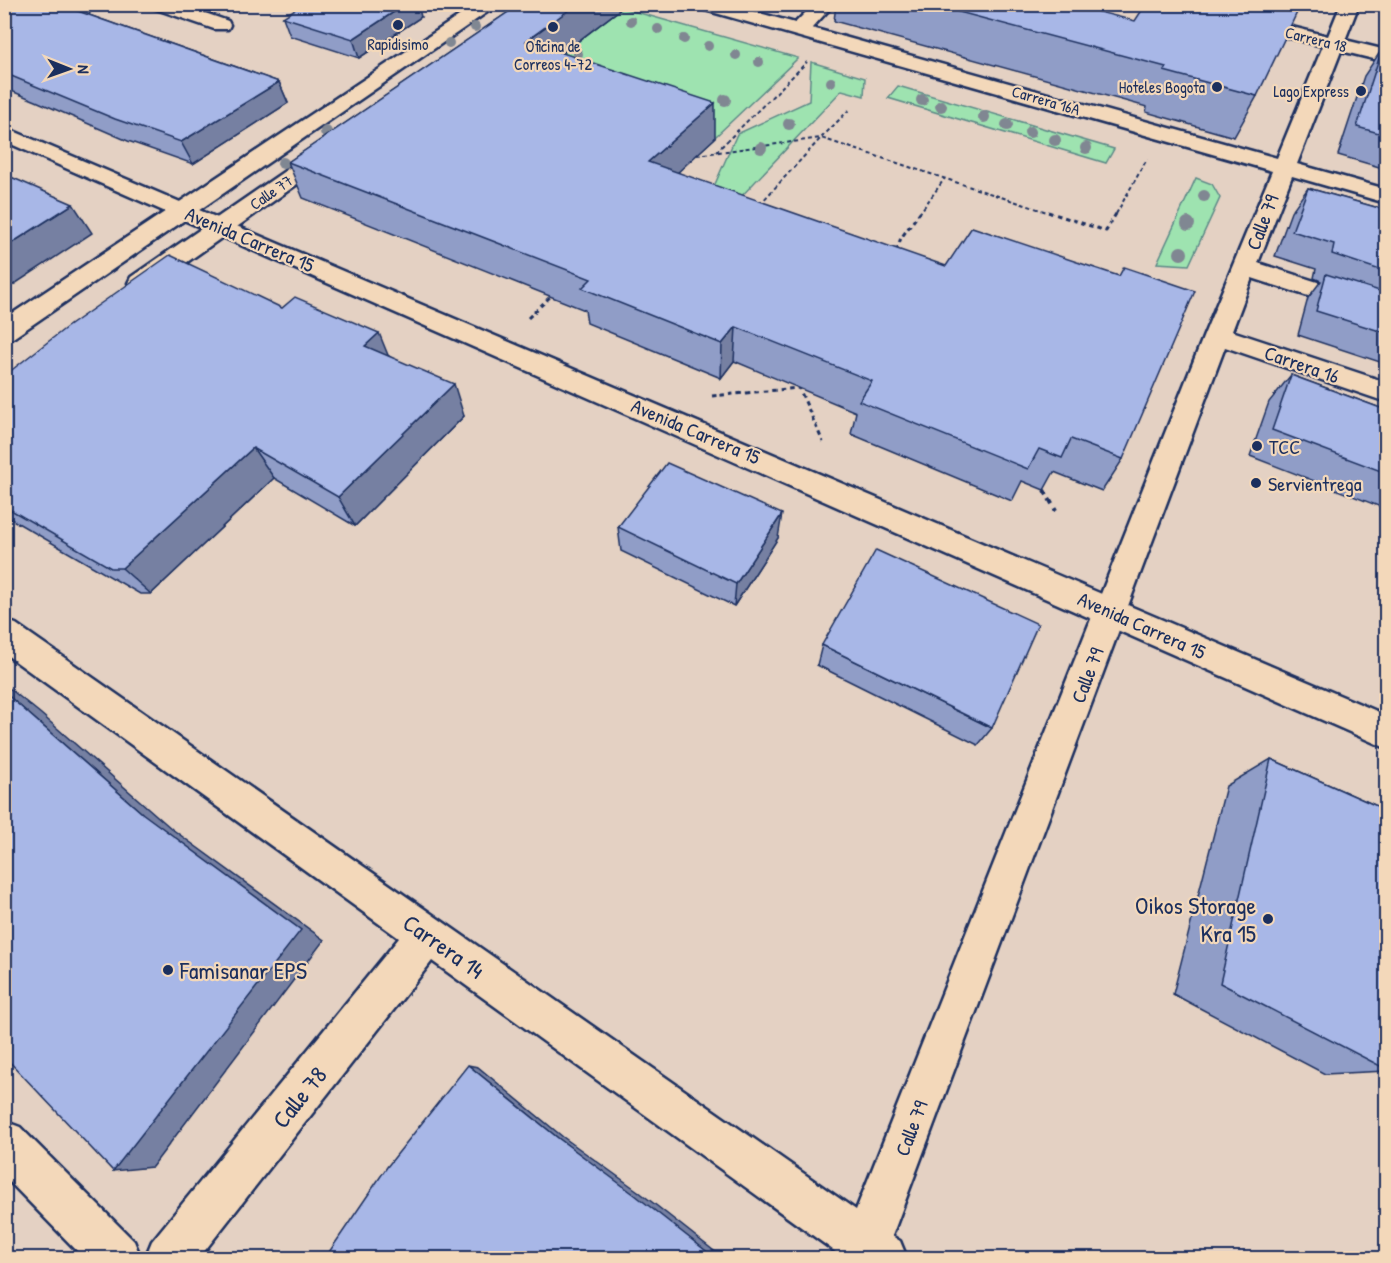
<svg xmlns="http://www.w3.org/2000/svg" width="1391" height="1263" font-family="'Patrick Hand',sans-serif">
	<style>
		.green { fill: #9ee3b0; stroke: #5c8987; stroke-width: 1.5 }
		.lines { fill: none; stroke-linecap: round; stroke-linejoin: round }
		.minor-casing { stroke: #1b2f5e; stroke-width: 5 }
		.major-casing { stroke: #1b2f5e; stroke-width: 5 }
		.path-far2 { stroke: #1b2f5e; stroke-width: 2; stroke-dasharray: 4 3; stroke-linecap: butt }
		.path-far1 { stroke: #1b2f5e; stroke-width: 3; stroke-dasharray: 4.5 4; stroke-linecap: butt }
		.path { stroke: #1b2f5e; stroke-width: 4; stroke-dasharray: 6 4.5; stroke-linecap: butt }
		.minor { fill: #f3d8ba; fill-rule: evenodd }
		.major { fill: #f3d8ba; fill-rule: evenodd }
		.tree { fill: #808792 }
		.wall { fill: #909dc7; stroke: #1b2f5e; stroke-width: 1.5 }
		.shaded-wall { fill: #7680a2; stroke: #1b2f5e; stroke-width: 1.5 }
		.building { fill: #a8b7e7; stroke: #1b2f5e; stroke-width: 1.5 }
		.poi-dot { fill: #1b2f5e; stroke: #f3d8ba; stroke-width: 2 }
		.labels { text-anchor: middle; dominant-baseline: central; stroke-width: 4.5; stroke-linejoin: round; paint-order: stroke }
		.far-street-label { font-size: 16px; fill: #1b2f5e; stroke: #f3d8ba }
		.far-poi-label { font-size: 16px; fill: #1b2f5e; stroke: #f3d8ba }
		.street-label { font-size: 20px; fill: #1b2f5e; stroke: #f3d8ba }
		.poi-label { font-size: 20px; fill: #1b2f5e; stroke: #f3d8ba; text-anchor: start }
		.near-poi-label { font-size: 24px; fill: #1b2f5e; stroke: #f3d8ba; text-anchor: end }
		.near-street-label { font-size: 24px; fill: #1b2f5e; stroke: #f3d8ba }
	</style>
	<rect width="100%" height="100%" fill="#e4d1c3"/>
	<filter id="ink" filterUnits="userSpaceOnUse"><feTurbulence type="fractalNoise" baseFrequency=".0167" numOctaves="2"/><feDisplacementMap in="SourceGraphic" scale="12" xChannelSelector="R" yChannelSelector="G"/><feConvolveMatrix kernelMatrix="1 2 1 2 8 2 1 2 1" color-interpolation-filters="sRGB"/></filter>
	<g filter="url(#ink)">
		<path class="green" d="M622,8L798,58L714,138L532,76Z
			M811,62L865,78L864,96L842,90L717,222L701,216L737,134L809,101Z
			M898,86L1114,149L1106,163L888,98Z
			M1196,178L1212,184L1220,198L1189,265L1157,263Z"/>
		<g class="lines">
			<g class="minor-casing">
				<path id="minor" d="M151,4H179L228,21L230,25L228,29H214L153,8Z
					M477,4H499L13,338L4,341V319Z
					M696,4H727L795,23L814,4H834L812,28L1277,158L1323,46L1169,8L1167,4H1200L1328,36L1341,4H1359L1345,40L1386,50V62L1341,51L1297,164L1386,189V203L1292,176L1258,263L1386,304V321L1252,278L1232,331L1386,382V402L1225,347L892,1236L900,1241L907,1258H844L432,961L199,1258H145L152,1241L399,938L4,653V620L16,624L856,1210L1204,335L1272,171L698,8Z
					M332,142L340,144L343,149L340,154L149,289L140,291L131,289L128,283L131,277L324,144Z
					M4,1121L20,1127L134,1241L141,1258H84L4,1176Z"/>
			</g>
			<g class="major-casing">
				<path id="major" d="M4,127L1386,715V748L4,141Z"/>
			</g>
			<path class="path-far2" d="M716,152L807,62
				M697,155L821,138L849,110
				M760,204L821,138L1053,214
				M919,214L945,178
				M1116,214L1147,159"/>
			<path class="path-far1" d="M1048,212L1106,231L1117,212
				M896,251L901,238L920,212
				M528,318L551,296
				M712,396L799,388L823,442"/>
			<path class="path" d="M1044,490L1056,511"/>
			<use href="#minor" class="minor"/>
			<use href="#major" class="major"/>
		</g>
		<g class="tree">
			<circle cx="631" cy="21" r="5"/>
			<circle cx="475" cy="27" r="5"/>
			<circle cx="658" cy="29" r="5"/>
			<circle cx="684" cy="39" r="5"/>
			<circle cx="449" cy="43" r="5"/>
			<circle cx="708" cy="46" r="5"/>
			<circle cx="578" cy="54" r="5"/>
			<circle cx="736" cy="55" r="5"/>
			<circle cx="759" cy="62" r="5"/>
			<circle cx="831" cy="82" r="5"/>
			<circle cx="725" cy="100" r="6"/>
			<circle cx="922" cy="100" r="6"/>
			<circle cx="941" cy="106" r="6"/>
			<circle cx="984" cy="117" r="6"/>
			<circle cx="789" cy="124" r="6"/>
			<circle cx="1007" cy="125" r="6"/>
			<circle cx="326" cy="132" r="6"/>
			<circle cx="1030" cy="132" r="6"/>
			<circle cx="1055" cy="140" r="6"/>
			<circle cx="761" cy="148" r="6"/>
			<circle cx="1086" cy="148" r="6"/>
			<circle cx="283" cy="163" r="6"/>
			<circle cx="1204" cy="196" r="6"/>
			<circle cx="1188" cy="224" r="7"/>
			<circle cx="1181" cy="253" r="7"/>
		</g>
		<path class="wall" d="M4,4L89,15L279,82L288,103L193,164L128,141L36,101L4,88Z
			M520,4H627L563,53L715,138L677,172L1123,459L1102,491L1054,472L1044,490L1022,481L1012,501L851,434L856,412L734,361L721,378L587,323L585,310L303,198L288,162Z
			M836,4H1067L1257,96L1234,137L1146,112L1147,107L834,21Z
			M283,17H421L359,58L290,36Z
			M1382,49L1386,50V169L1338,155L1364,76Z
			M1308,188L1386,210V364L1298,335L1308,298L1321,281L1314,278L1316,269L1275,256L1291,212Z
			M282,308L389,356L464,416L355,526L274,478L151,594H140L4,515V376Z
			M1291,375L1386,410V509L1250,456L1269,402Z
			M618,527L778,538L734,606L621,551Z
			M822,645L992,728L978,745L817,665Z
			M1271,759L1386,810V1071L1325,1074L1173,994L1226,786Z"/>
		<path class="shaded-wall" d="M73,4H93L84,30L72,9Z
			M406,4H418L421,17L359,58L353,39Z
			M577,4H627L532,76L526,41Z
			M279,82L288,103L193,164L181,142Z
			M715,103V138L650,198L648,162Z
			M73,204L92,233L4,291V248Z
			M736,327L734,361L721,378L722,344Z
			M379,333L392,365L365,346Z
			M454,384L464,416L355,526L338,497Z
			M253,448L274,478L151,594L122,568Z
			M782,514L778,538L734,606L736,584Z
			M4,684L41,714L172,829L324,940L152,1167L113,1171L142,813L4,692Z
			M468,1065L478,1067L563,1137L638,1191L723,1258H715L558,1138Z"/>
		<path class="building" d="M4,4H73L72,9L279,82L181,142L115,119L4,73Z
			M303,4H406L353,39L283,17Z
			M520,4H577L526,41L715,103L648,162L946,266L972,227L1119,276L1124,267L1195,291L1123,459L1071,439L1062,458L1039,449L1028,469L859,401L872,381L736,327L722,344L582,288L591,279L288,162Z
			M929,4H1067L1135,21L1146,4H1301L1257,96L1164,71L1166,67Z
			M1382,49L1386,50V135L1357,127Z
			M4,174L73,204L4,248Z
			M1308,188L1386,210V272L1332,254L1334,244L1292,231Z
			M170,255L282,308L295,297L379,333L365,346L454,384L338,497L253,448L122,568H111L4,506V376L67,327Z
			M1326,274L1386,293V333L1316,311Z
			M1291,375L1386,410V473L1272,430Z
			M667,463L782,514L736,584L618,527Z
			M876,550L1038,624L992,728L822,645Z
			M4,692L142,813L301,930L113,1171L4,1056Z
			M1271,759L1386,810V1069L1220,983Z
			M468,1065L558,1138L635,1195L715,1258H325L387,1167Z"/>
	</g>
	<g class="poi-dot">
		<circle cx="398" cy="25" r="6"/>
		<circle cx="553" cy="27" r="6"/>
		<circle cx="1217" cy="87" r="6"/>
		<circle cx="1361" cy="91" r="6"/>
		<circle cx="1257" cy="446" r="6"/>
		<circle cx="1256" cy="483" r="6"/>
		<circle cx="1268" cy="919" r="6"/>
		<circle cx="168" cy="970" r="6"/>
	</g>
	<g class="labels">
		<g class="far-street-label">
			<text transform="translate(1316 39) rotate(14)">Carrera 18</text>
			<text transform="translate(1046 100) rotate(16)">Carrera 16A</text>
			<text transform="translate(271 192) rotate(-35)">Calle 77</text>
		</g>
		<g class="far-poi-label">
			<text x="398" y="44">Rapidisimo</text>
			<text x="553" y="46">Oficina de<tspan x="553" dy="18">Correos 4-72</tspan></text>
			<text x="1205" y="87" text-anchor="end">Hoteles Bogota</text>
			<text x="1349" y="91" text-anchor="end">Lago Express</text>
		</g>
		<g class="street-label">
			<text transform="translate(1262 222) rotate(-69)">Calle 79</text>
			<text transform="translate(250 239) rotate(23)">Avenida Carrera 15</text>
			<text transform="translate(1302 364) rotate(19)">Carrera 16</text>
			<text transform="translate(696 431) rotate(23)">Avenida Carrera 15</text>
			<text transform="translate(1142 625) rotate(24)">Avenida Carrera 15</text>
			<text transform="translate(1087 675) rotate(-69)">Calle 79</text>
			<text transform="translate(911 1128) rotate(-69)">Calle 79</text>
		</g>
		<g class="poi-label">
			<text x="1269" y="446">TCC</text>
			<text x="1268" y="483">Servientrega</text>
		</g>
		<g class="near-poi-label">
			<text x="1256" y="905">Oikos Storage<tspan x="1256" dy="28">Kra 15</tspan></text>
			<text x="180" y="970" text-anchor="start">Famisanar EPS</text>
		</g>
		<g class="near-street-label">
			<text transform="translate(444 946) rotate(35)">Carrera 14</text>
			<text transform="translate(299 1097) rotate(-51)">Calle 78</text>
		</g>
	</g>
	<rect width="1391" height="1263" fill="none" stroke="#f3d8ba" stroke-width="24"/>
	<rect x="12" y="12" width="1367" height="1239" fill="none" stroke="#1b2f5e" stroke-width="2" filter="url(#ink)"/>
	<g transform="translate(69 69) rotate(91)" stroke="#f3d8ba" stroke-width="4.5" paint-order="stroke">
	<path d="M0-4.5L10 22L0 15L-10 22Z" fill="#1b2f5e"/>
	<text y="-9" font-size="16" font-weight="bold" text-anchor="middle" fill="#1b2f5e">N</text>
	</g>
</svg>
